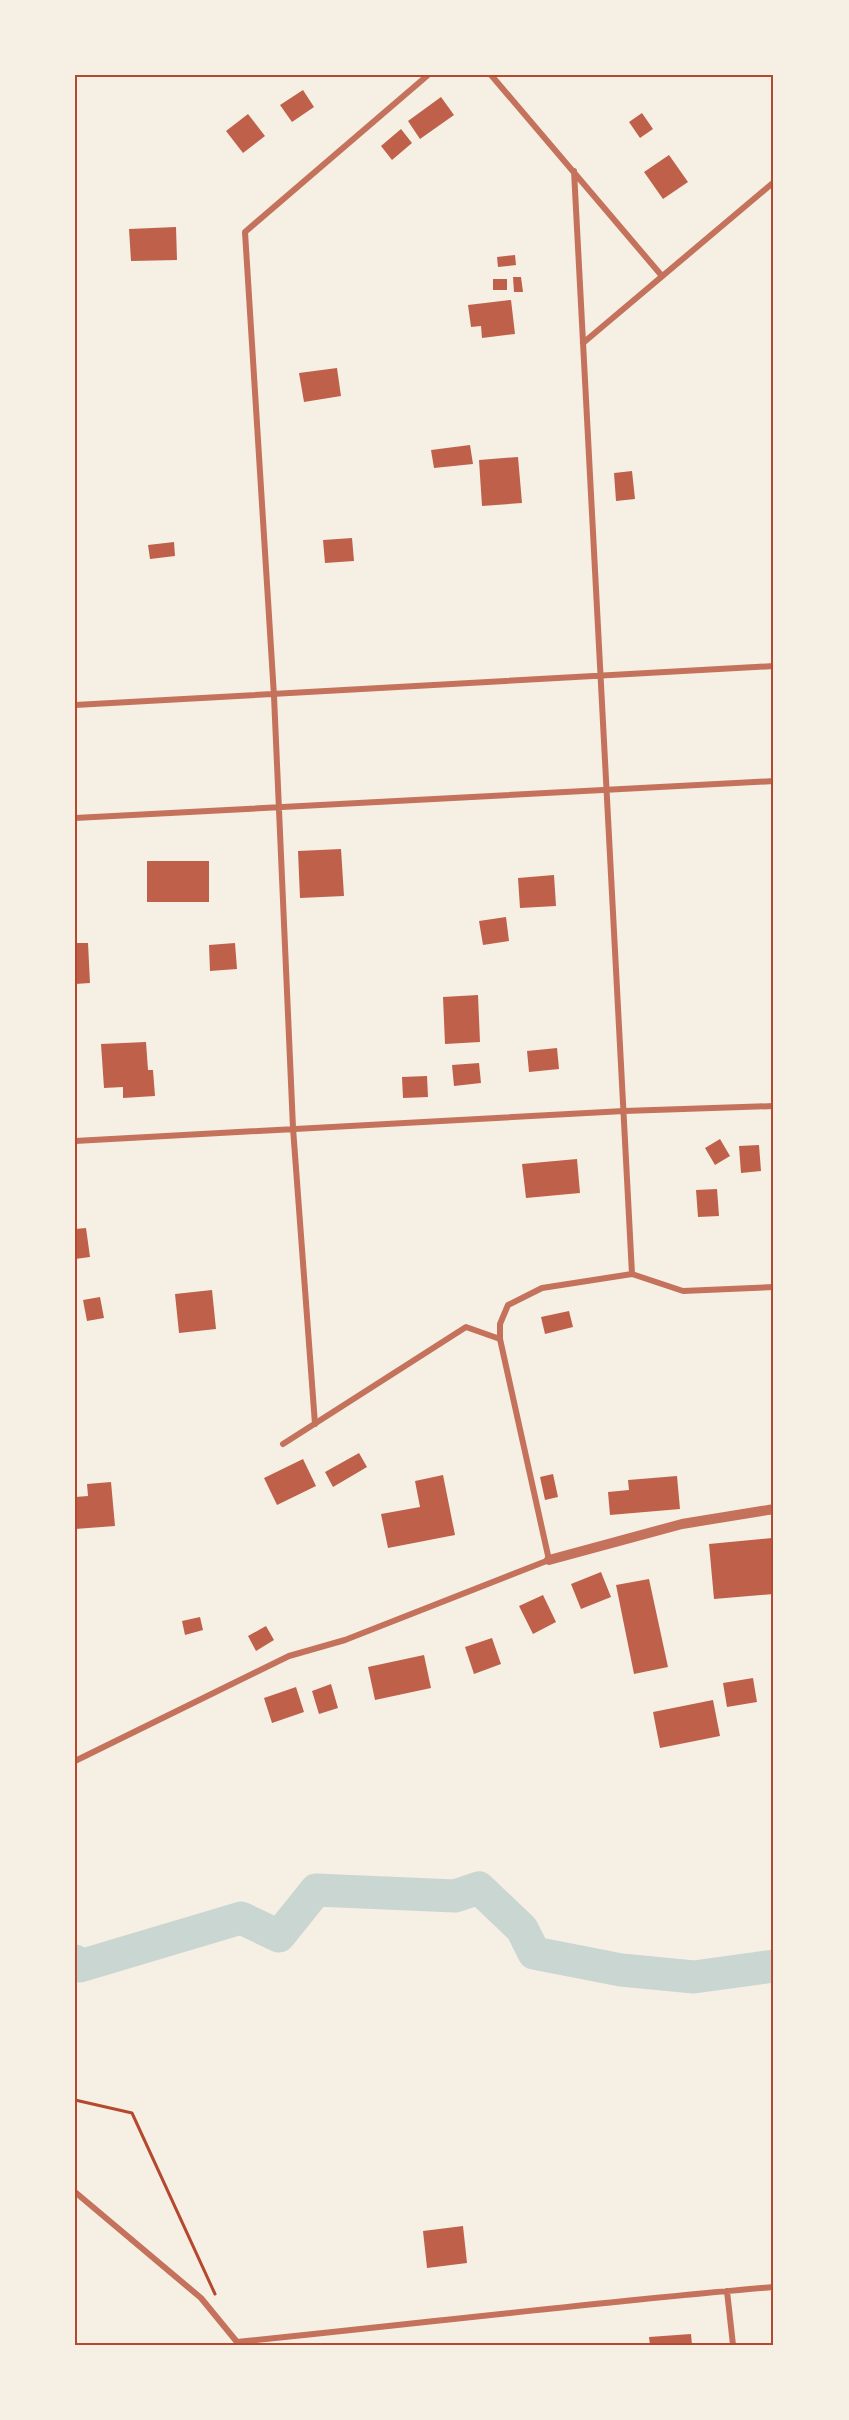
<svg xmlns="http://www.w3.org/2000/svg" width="849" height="2420" font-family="'Open Sans',sans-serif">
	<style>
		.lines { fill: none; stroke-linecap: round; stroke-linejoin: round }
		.river { stroke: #c9d6d2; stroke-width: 33 }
		.building { fill: #bf614a }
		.path { stroke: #b5482f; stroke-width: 3 }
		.minor { stroke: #c5725c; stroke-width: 6 }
		.tertiary { stroke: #c5725c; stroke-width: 10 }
		.neatline { fill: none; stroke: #b5482f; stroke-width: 2 }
	</style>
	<rect width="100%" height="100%" fill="#f6efe4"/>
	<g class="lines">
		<path class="river" d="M75,1961L80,1966L241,1918L279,1936L316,1890L455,1896L479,1888L522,1929L534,1953L621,1970L694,1977L774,1966"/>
	</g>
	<path class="building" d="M303,90L314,107L292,122L280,105Z
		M441,97L454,115L420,139L408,121Z
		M642,113L653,129L640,138L629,122Z
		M248,114L265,136L243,153L226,131Z
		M401,129L412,143L392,160L381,146Z
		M669,155L688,182L663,199L644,172Z
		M176,227L177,260L131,261L129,229Z
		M515,255L516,265L498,267L497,257Z
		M513,277H521L523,292H514Z
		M493,279H507V290H493Z
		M511,300L515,334L482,338L481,326L471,327L468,305Z
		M337,368L341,396L304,402L299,373Z
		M470,445L473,464L434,468L431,450Z
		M518,457L522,503L482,506L479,460Z
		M632,471L635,499L616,501L614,473Z
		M352,538L354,561L325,563L323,540Z
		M174,542L175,556L150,559L148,545Z
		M341,849L344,896L300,898L298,851Z
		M147,861H209V902H147Z
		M554,875L556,906L520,908L518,878Z
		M506,917L509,941L483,945L479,921Z
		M75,943H88L90,983L75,984Z
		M235,943L237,969L210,971L209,945Z
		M478,995L480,1042L445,1044L443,997Z
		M146,1042L148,1070H153L155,1096L123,1098V1087L104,1088L101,1044Z
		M557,1048L559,1069L529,1072L527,1051Z
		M479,1063L481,1083L454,1086L452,1065Z
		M427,1076L428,1097L403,1098L402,1077Z
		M720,1139L730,1156L715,1165L705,1148Z
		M759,1145L761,1171L741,1173L739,1146Z
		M577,1159L580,1193L526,1198L522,1164Z
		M717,1189L719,1216L698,1217L696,1190Z
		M86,1228L90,1257L75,1259V1229Z
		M212,1290L216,1329L179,1333L175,1294Z
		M100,1297L104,1318L87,1321L83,1300Z
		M569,1311L573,1327L545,1334L541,1317Z
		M359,1453L367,1467L333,1487L325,1472Z
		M303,1459L316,1486L277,1505L264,1478Z
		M553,1474L558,1497L545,1500L540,1477Z
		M443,1475L455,1535L388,1548L381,1514L420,1507L415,1481Z
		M677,1476L680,1509L610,1515L608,1492L629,1490L628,1480Z
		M111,1482L115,1526L75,1529V1497L88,1496L87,1484Z
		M772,1538L774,1594L714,1599L709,1544Z
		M601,1572L611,1597L581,1609L571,1584Z
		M649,1579L668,1667L634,1674L616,1585Z
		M543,1595L556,1622L533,1634L519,1606Z
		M200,1617L203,1630L185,1635L182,1621Z
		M266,1626L274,1640L256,1651L248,1636Z
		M492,1638L501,1664L474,1674L465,1647Z
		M424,1655L431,1688L375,1700L368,1667Z
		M753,1678L757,1702L727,1707L723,1683Z
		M331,1684L338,1708L319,1714L312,1691Z
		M296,1687L304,1712L272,1723L264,1698Z
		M713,1700L720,1736L660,1748L653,1712Z
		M463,2226L467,2263L427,2268L423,2231Z
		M691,2334L692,2345H650L649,2337Z"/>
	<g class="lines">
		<path class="path" d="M75,2100L132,2113L215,2294"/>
		<path class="minor" d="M491,75L662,276
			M574,171L632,1274
			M583,343L774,182
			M75,705L774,666
			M75,818L774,781
			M75,1141L624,1111L774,1106
			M315,1424L293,1128L274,696L245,232L428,75
			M283,1444L466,1327L500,1339
			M75,1761L289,1656L345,1640L549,1560L500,1339V1324L508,1305L542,1288L632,1274L683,1291L774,1287
			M75,2192L201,2298L237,2342
			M727,2291L733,2345
			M237,2345V2342C416,2324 595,2302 774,2287"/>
		<path class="tertiary" d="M549,1560L682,1524L774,1509"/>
	</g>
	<rect width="849" height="2420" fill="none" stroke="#f6efe4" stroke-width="153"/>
	<rect x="76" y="76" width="696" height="2268" class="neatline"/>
</svg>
